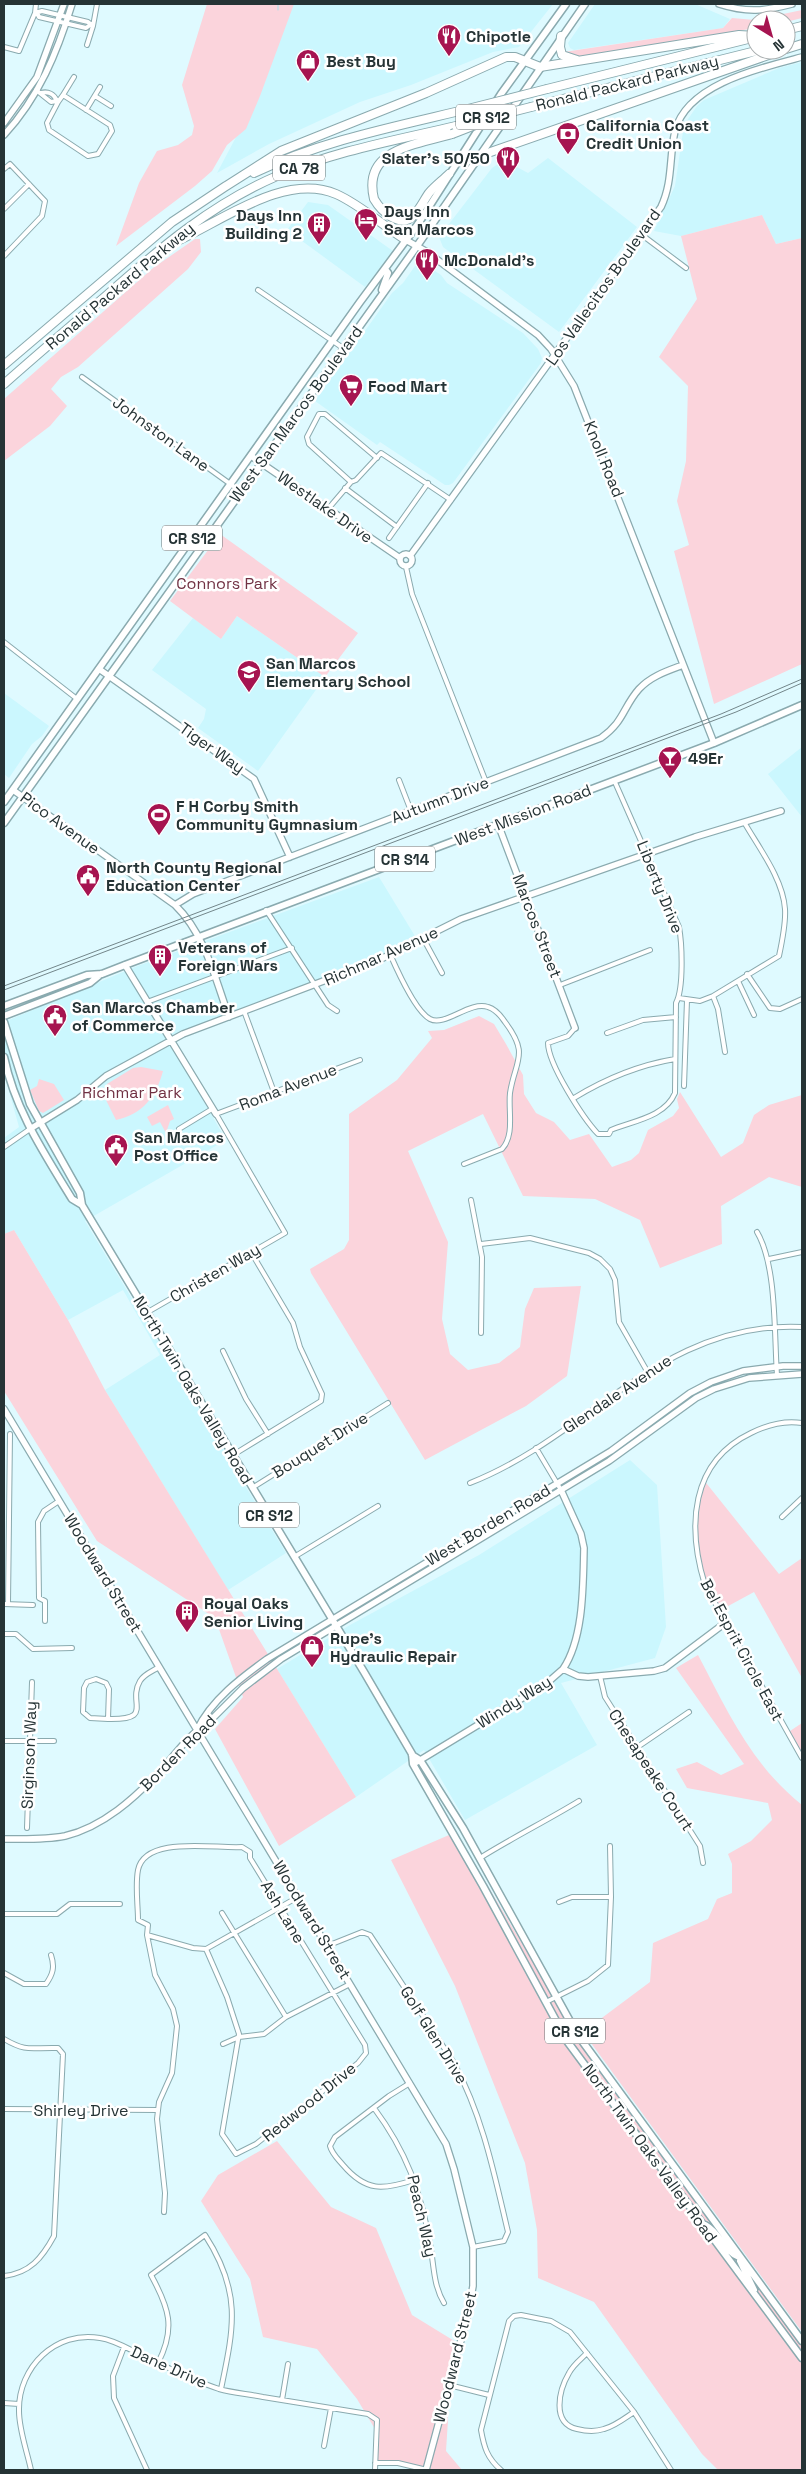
<svg xmlns="http://www.w3.org/2000/svg" width="806" height="2474" font-family="'Space Grotesk',sans-serif">
	<style>
		.built { fill: #cbf7fe }
		.green { fill: #fbd4dc }
		.lines { fill: none; stroke-linecap: round; stroke-linejoin: round }
		.stream { stroke: #a6e1eb; stroke-width: 1 }
		.street-casing { stroke: #8aaaaf; stroke-width: 6 }
		.secondary-casing { stroke: #8aaaaf; stroke-width: 8 }
		.primary-casing { stroke: #8aaaaf; stroke-width: 9 }
		.highway-casing { stroke: #8aaaaf; stroke-width: 10 }
		.street { stroke: #fff; stroke-width: 4 }
		.secondary { stroke: #fff; stroke-width: 5.5 }
		.primary { stroke: #fff; stroke-width: 6 }
		.highway { stroke: #fff; stroke-width: 8 }
		.tram { stroke: #73868a; stroke-width: 1 }
		.rail { stroke: #73868a; stroke-width: 1 }
		.highway-bridge-casing { stroke: #8aaaaf; stroke-width: 10; stroke-linecap: butt }
		.highway-bridge { stroke: #fff; stroke-width: 8 }
		.labels { text-anchor: middle; dominant-baseline: central; stroke-width: 5; stroke-linejoin: round; paint-order: stroke }
		.shield { fill: #fff; stroke: #667072; stroke-width: 1 }
		.shield-label { font-size: 15px; font-weight: bold; fill: #253335 }
		.poi-label { font-size: 16px; font-weight: bold; fill: #253335; stroke: #fff; text-anchor: start }
		.street-label { font-size: 16px; fill: #253335; stroke: #fff }
		.park-label { font-size: 16px; fill: #703143; stroke: #fff }
	</style>
	<rect width="100%" height="100%" fill="#dffaff"/>
	<path class="built" d="M290,4H553L519,47L493,52L411,85L360,102L269,144L217,173L244,122Z
		M595,4H695L730,19L723,28L574,50L570,48L568,43Z
		M802,62V238L776,244L762,215L681,236L654,231L675,186L684,125L697,106L704,100L779,68Z
		M548,158L637,227L559,332L443,247L439,237L492,168L504,160L528,173Z
		M308,202L328,205L393,251L365,287L287,230Z
		M423,263L441,275L447,283L523,333L538,349L542,358L541,363L453,483L449,485H445L380,442L377,445L315,401L392,293L403,283L415,266Z
		M237,616L325,677L258,771L198,728L204,719L206,709L152,670L193,618L221,639Z
		M4,693L49,726L42,736L32,744L9,778L4,774Z
		M802,747V817L768,774Z
		M379,877L421,946L167,1037L226,1140L85,1221L286,1553L228,1590L105,1390L160,1355L123,1290L68,1320L14,1230L4,1234V1138L19,1127L4,1073V1022L135,967Z
		M630,1460L657,1485L666,1627L655,1658L561,1683L597,1745L465,1820L424,1750L356,1797L277,1669L350,1625L479,1555Z"/>
	<path class="green" d="M207,4H294L260,96L246,129L227,145L212,171L195,186L116,246L139,183L157,151L178,145L192,135L194,126L182,85Z
		M802,10V18L786,22V20H756V28L580,56L570,57L564,52L723,28L732,18L755,20Z
		M762,215L776,244L802,238V664L714,704L674,551L689,545L677,501L686,461L688,386L659,357L697,299L681,236Z
		M195,239H200L201,252L188,269L78,367L61,377L51,389L67,406L50,426L4,461V399L153,268Z
		M220,534L358,633L325,677L237,616L221,639L170,601Z
		M479,1016L494,1024L506,1044L523,1075L524,1094L536,1113L554,1122L570,1140L589,1134L612,1167L631,1160L639,1153L648,1130L673,1116L679,1108L677,1099L680,1092L721,1157L743,1143L754,1115L769,1105L802,1095V1187L769,1177L721,1206L722,1244L660,1268L640,1220L595,1199L523,1196L483,1114L408,1151L448,1242L442,1319L450,1354L468,1370L499,1363L520,1347L525,1309L534,1288L581,1286L567,1376L526,1406L425,1460L311,1273L310,1269L344,1249L349,1240V1114L397,1080L432,1038L428,1031L444,1030Z
		M141,1067L163,1071C156,1097 143,1114 116,1120L106,1100L107,1084L133,1068Z
		M39,1079L54,1084L64,1100L43,1113L39,1111L30,1090L37,1086Z
		M168,1105L174,1119L170,1121L166,1133L160,1122L152,1126L147,1117Z
		M14,1230L68,1320L105,1390L356,1797L279,1846L215,1729L243,1697L215,1618L97,1541L4,1391V1234Z
		M703,1479L779,1574L802,1558V1678L754,1592L719,1611C695,1567 691,1528 703,1479Z
		M698,1655C728,1712 751,1764 802,1805V2332L583,2032L650,1982L653,1943L708,1919L717,1899L732,1893V1864L728,1854L751,1841L772,1820L768,1803L687,1788L676,1769L697,1762L721,1775L744,1764L676,1668Z
		M802,1723V1758L787,1733Z
		M456,1832L576,2035L802,2335V2470H718L702,2454L594,2302L538,2278L537,2230L525,2163L455,1986L391,1860Z
		M277,2141L331,2207L376,2228L412,2315L456,2342L446,2394L448,2420L446,2451L462,2470H430L432,2453L427,2470L402,2463H375V2429L357,2399L317,2349L263,2337L250,2279L201,2201L218,2175Z"/>
	<g class="lines">
		<path class="stream" d="M278,4V10"/>
		<g class="street-casing">
			<path id="street" d="M35,13L36,4
				M37,13L39,17L86,28L90,25
				M93,26L97,4
				M4,47L19,51L35,13L42,11L88,22L93,26L87,45
				M36,90L51,102L57,101
				M41,93C48,91 54,94 57,101
				M63,95L74,77
				M95,96L111,106
				M57,101L58,102L47,123L49,130L88,156L98,154L112,131L110,125L63,95L58,102
				M86,110L100,87
				M4,169L10,164L45,201L42,216L4,256
				M4,209L29,184
				M642,235L686,268
				M258,290L343,348
				M82,377L240,491
				M351,482L309,444L307,437L319,414H325L377,458
				M345,488L397,527
				M328,509L351,482L356,480L381,453L451,500
				M389,538L428,483
				M406,567L412,594L486,782
				M4,642L77,699
				M399,780L411,811
				M266,910L328,1005L337,1011
				M423,938L442,973
				M390,954C397,970 415,1011 430,1019C445,1027 469,1001 488,1007C495,1009 501,1016 505,1022C530,1055 515,1060 510,1093C508,1111 515,1135 502,1149L464,1164
				M747,974L770,1008L780,1009L802,999
				M738,981L754,1015
				M560,985L650,950
				M713,996L718,1009L725,1052
				M679,998L700,1001L713,996L779,956C782,942 786,923 785,909C783,879 759,848 744,822
				M147,1002L292,948
				M244,1011L274,1092
				M575,1028L568,1036L548,1043C548,1064 583,1118 598,1134H609L611,1130C633,1121 665,1117 675,1093L676,1003C684,988 682,943 679,927L614,780
				M607,1033L643,1020L676,1017
				M684,1086L687,1000
				M574,1098C605,1079 639,1065 675,1059
				M179,1129L212,1109
				M4,1147L30,1129
				M471,1200L482,1257L481,1333
				M757,1232C777,1266 774,1334 777,1375
				M481,1244L530,1238L589,1253L600,1259L610,1269L615,1280L619,1322L647,1371
				M769,1259L802,1252
				M146,1313L285,1233L216,1114L360,1060
				M223,1351L246,1399L268,1434
				M802,1423C784,1420 767,1425 751,1433C690,1462 687,1527 705,1585L802,1758
				M536,1448L561,1490
				M233,1455L321,1401L322,1394L300,1347L293,1323L251,1252
				M470,1483C590,1436 662,1320 802,1327
				M252,1488L388,1403
				M782,1517L802,1498
				M294,1557L378,1506
				M4,1604L33,1605
				M8,1604L10,1434
				M45,1621V1601L39,1598L38,1522L44,1511L59,1501
				M4,1634H16L33,1649L72,1648
				M600,1676L605,1697L700,1846L703,1863
				M96,1679L106,1683L109,1689L108,1719L90,1718L83,1712L84,1688L87,1682Z
				M108,1719C155,1720 127,1703 140,1681C144,1674 153,1671 159,1667
				M4,1741H54
				M636,1748L689,1712
				M27,1828L32,1682
				M480,1858C512,1838 546,1821 579,1801
				M559,1902L572,1897H611
				M222,1913L286,2017
				M4,1914H57L70,1904H120
				M147,1935L193,1948L206,1949L298,1897
				M327,1946L362,1932L370,1935L454,2063C483,2117 494,2173 508,2232L504,2241L473,2247
				M4,1973L24,1984H46C53,1974 55,1967 51,1955
				M546,2002L588,1981L608,1965L611,1897L610,1846
				M4,2039C28,2053 32,2047 58,2048L63,2054L54,2236C42,2258 30,2273 4,2276
				M223,2044L239,2037L264,2034L286,2017L350,1984
				M410,2083L389,2096L335,2137L330,2146C332,2154 338,2159 343,2165C366,2192 383,2190 414,2180
				M374,2108C406,2151 421,2191 430,2244C434,2264 433,2285 444,2303
				M4,2109L158,2110
				M164,2212L165,2193L157,2119L159,2102L172,2073L177,2026L173,2009L155,1975L147,1935L148,1925L138,1920C138,1905 135,1886 138,1870C145,1835 215,1849 242,1847L250,1852V1858L365,2045L366,2053L358,2063L256,2144L236,2154L222,2134L239,2034L227,1997L206,1949
				M124,2347L113,2376L114,2398L147,2470
				M587,2353C581,2359 573,2365 569,2373C559,2390 551,2423 577,2429C585,2431 595,2432 604,2429C615,2426 625,2418 634,2412
				M158,2363C176,2328 169,2308 151,2275L205,2235C242,2292 234,2327 221,2389
				M449,2385L489,2395
				M282,2400L288,2364
				M4,2403L19,2404
				M324,2446L331,2408
				M375,2463H398L427,2470
				M31,2470C27,2451 19,2430 19,2411C18,2367 56,2330 100,2338C114,2340 127,2348 139,2354C165,2366 191,2380 219,2389C233,2393 249,2394 263,2397C298,2403 333,2408 368,2414L377,2420L375,2470
				M501,2470C487,2458 484,2447 481,2430L509,2321L514,2316L521,2315L551,2321L570,2332L634,2412L671,2470"/>
		</g>
		<g class="secondary-casing">
			<path id="secondary" d="M719,4C747,13 765,11 792,4
				M4,123L37,77L64,4
				M4,135C39,97 57,53 72,4
				M406,240L427,252L538,335L551,349L574,386L714,743
				M251,456L400,558
				M400 560a6 6 0 1 1 12 0a6 6 0 1 1-12 0Z
				M410,556L661,207C673,182 669,157 675,131C687,84 760,68 802,57
				M99,669L254,779L290,857
				M13,790L175,905C205,934 215,978 229,1017
				M498,824L575,1028
				M175,905L193,894L601,738C624,722 623,707 639,689C651,676 667,671 683,665
				M125,965L216,1114
				M30,1129L77,1100L106,1076L183,1034L379,960L461,919L695,837L781,811
				M4,1409L446,2144L454,2169L473,2247V2286L468,2314L426,2470
				M561,1490L581,1534L584,1548C583,1585 584,1638 563,1669
				M197,1730C211,1700 242,1677 267,1659L611,1451L690,1393L711,1382L743,1371L783,1366H802
				M417,1762L547,1683L563,1669L578,1676L588,1677L654,1671L665,1668L725,1623
				M4,1839C24,1839 45,1840 65,1836C103,1827 135,1798 161,1770C175,1755 189,1734 207,1724L243,1688L281,1659L609,1461L696,1398L714,1389L749,1378L802,1374"/>
		</g>
		<g class="primary-casing">
			<path id="primary" d="M382,290L388,273L385,269
				M4,802L360,302L418,224L501,94L566,4
				M4,823L417,246L585,4
				M4,1006L87,975L102,974L125,965L714,743L802,705
				M4,1016L90,983L101,974
				M4,1022L30,1104L80,1193L82,1205L364,1672L412,1754L413,1764L483,1886L567,2041L802,2358
				M4,1057C15,1110 44,1153 72,1199L82,1205
				M412,1755L420,1760L463,1828L577,2034L802,2341
				M705,2225C720,2233 724,2251 739,2257
				M740,2261L754,2290"/>
		</g>
		<g class="highway-casing">
			<path id="highway" d="M786,30L802,26
				M561,36L560,47L562,55L577,60
				M786,49L802,44
				M547,89L752,38
				M531,107L760,50
				M482,155L783,50
				M254,173C323,140 398,126 472,108
				M449,174C443,180 435,186 429,193C424,200 420,209 414,215C401,230 381,211 374,199C362,149 415,145 452,134
				M223,188L281,151L426,93L506,57H515L540,67L739,35L756,36
				M168,245C216,226 282,171 336,194C361,205 383,226 406,240
				M4,365L172,222L226,186
				M4,384C38,354 73,324 107,295C160,248 212,204 277,176C334,151 397,140 456,126"/>
		</g>
		<use href="#street" class="street"/>
		<use href="#secondary" class="secondary"/>
		<use href="#primary" class="primary"/>
		<use href="#highway" class="highway"/>
		<path class="tram" d="M4,986L721,714L802,679"/>
		<path class="rail" d="M4,990L736,712L802,683"/>
		<g class="highway-bridge-casing">
			<path id="highway-bridge" d="M472,108L547,89
				M456,126L531,107
				M452,134L475,125"/>
		</g>
		<use href="#highway-bridge" class="highway-bridge"/>
	</g>
	<defs>
		<g id="restaurant-pin" transform="scale(1.25)"><path d="M0 17L-7.5 6A9.5 9.5 0 1 1 7.5 6Z" fill="#a61450" stroke="#fff"/><path d="M-5-6h1v4h1v-4h1v4h1v-4h1v5L-1.5 .5V6h-2V.5L-5-1ZM5-6V6H3V1.5H1.5Q1.5-4 5-6Z" fill="#fff"/></g>
		<g id="shop-pin" transform="scale(1.25)"><path d="M0 17L-7.5 6A9.5 9.5 0 1 1 7.5 6Z" fill="#a61450" stroke="#fff"/><path d="M-5-2.5h2.3a2.7 3.5 0 0 1 5.4 0H5L5.5 6h-11ZM-1.5-2.5h3a1.5 2.3 0 0 0-3 0Z" fill="#fff"/></g>
		<g id="bank-pin" transform="scale(1.25)"><path d="M0 17L-7.5 6A9.5 9.5 0 1 1 7.5 6Z" fill="#a61450" stroke="#fff"/><path d="M-6-4H6V4H-6ZM0-2.3a2.3 2.3 0 1 0 0 4.6a2.3 2.3 0 1 0 0-4.6Z" fill="#fff"/></g>
		<g id="hotel-pin" transform="scale(1.25)"><path d="M0 17L-7.5 6A9.5 9.5 0 1 1 7.5 6Z" fill="#a61450" stroke="#fff"/><path d="M-6-4.5h1.5V1H6V5H4.5V3h-9V5H-6ZM-4 0a1.8 1.8 0 1 1 3.6 0ZM.5 0V-2.5h3Q6-2.5 6 0Z" fill="#fff"/></g>
		<g id="building-pin" transform="scale(1.25)"><path d="M0 17L-7.5 6A9.5 9.5 0 1 1 7.5 6Z" fill="#a61450" stroke="#fff"/><path d="M-4-6H4V6H1V3H-1V6H-4ZM-2.5-4.3h1.7v1.8h-1.7ZM.8-4.3h1.7v1.8H.8ZM-2.5-1h1.7V.8h-1.7ZM.8-1h1.7V.8H.8Z" fill="#fff"/></g>
		<g id="supermarket-pin" transform="scale(1.25)"><path d="M0 17L-7.5 6A9.5 9.5 0 1 1 7.5 6Z" fill="#a61450" stroke="#fff"/><path d="M-6-5.5h2.5l.6 2H6L4.5 2H-2.5L-4.4-4H-6ZM-1.5 3.2a1.3 1.3 0 1 0 .1 0ZM3 3.2a1.3 1.3 0 1 0 .1 0Z" fill="#fff"/></g>
		<g id="school-pin" transform="scale(1.25)"><path d="M0 17L-7.5 6A9.5 9.5 0 1 1 7.5 6Z" fill="#a61450" stroke="#fff"/><path d="M0-5L7-2L0 1L-7-2ZM-4 1L0 2.5L4 1V4Q0 6-4 4Z" fill="#fff"/></g>
		<g id="bar-pin" transform="scale(1.25)"><path d="M0 17L-7.5 6A9.5 9.5 0 1 1 7.5 6Z" fill="#a61450" stroke="#fff"/><path d="M-6-5H6L.8 .8V4.5H3.5V6h-7V4.5H-.8V.8Z" fill="#fff"/></g>
		<g id="stadium-pin" transform="scale(1.25)"><path d="M0 17L-7.5 6A9.5 9.5 0 1 1 7.5 6Z" fill="#a61450" stroke="#fff"/><path d="M0-5a6.5 5 0 1 0 0 10a6.5 5 0 1 0 0-10ZM-3.5-1.8h7v3.6h-7Z" fill="#fff"/></g>
		<g id="civic-pin" transform="scale(1.25)"><path d="M0 17L-7.5 6A9.5 9.5 0 1 1 7.5 6Z" fill="#a61450" stroke="#fff"/><path d="M-.6-6.5H3V-4.5H.6V-3L4-1V1h2V6H-6V1h2V-1L-.6-3ZM-1.2 2.5V6h2.4V2.5Z" fill="#fff"/></g>
	</defs>
	<g fill-rule="evenodd">
		<use href="#restaurant-pin" x="449" y="36"/>
		<use href="#shop-pin" x="308" y="61"/>
		<use href="#bank-pin" x="568" y="134"/>
		<use href="#restaurant-pin" x="508" y="158"/>
		<use href="#hotel-pin" x="366" y="220"/>
		<use href="#building-pin" x="319" y="224"/>
		<use href="#restaurant-pin" x="427" y="260"/>
		<use href="#supermarket-pin" x="351" y="386"/>
		<use href="#school-pin" x="249" y="672"/>
		<use href="#bar-pin" x="670" y="758"/>
		<use href="#stadium-pin" x="159" y="815"/>
		<use href="#civic-pin" x="88" y="876"/>
		<use href="#building-pin" x="160" y="956"/>
		<use href="#civic-pin" x="55" y="1016"/>
		<use href="#civic-pin" x="116" y="1146"/>
		<use href="#building-pin" x="187" y="1612"/>
		<use href="#shop-pin" x="312" y="1647"/>
	</g>
	<g class="labels">
		<g class="shield">
			<rect x="456" y="104.5" width="60" height="25" rx="4"/>
			<rect x="273" y="155.5" width="52" height="25" rx="4"/>
			<rect x="162" y="525.5" width="60" height="25" rx="4"/>
			<rect x="375" y="846.5" width="60" height="25" rx="4"/>
			<rect x="239" y="1502.5" width="60" height="25" rx="4"/>
			<rect x="545" y="2018.5" width="60" height="25" rx="4"/>
		</g>
		<g class="shield-label">
			<text x="486" y="117">CR S12</text>
			<text x="299" y="168">CA 78</text>
			<text x="192" y="538">CR S12</text>
			<text x="405" y="859">CR S14</text>
			<text x="269" y="1515">CR S12</text>
			<text x="575" y="2031">CR S12</text>
		</g>
		<g class="poi-label">
			<text x="466" y="36">Chipotle</text>
			<text x="326" y="61">Best Buy</text>
			<text x="586" y="125">California Coast<tspan x="586" dy="18">Credit Union</tspan></text>
			<text x="490" y="158" text-anchor="end">Slater's 50/50</text>
			<text x="384" y="211">Days Inn<tspan x="384" dy="18">San Marcos</tspan></text>
			<text x="302" y="215" text-anchor="end">Days Inn<tspan x="302" dy="18">Building 2</tspan></text>
			<text x="444" y="260">McDonald's</text>
			<text x="368" y="386">Food Mart</text>
			<text x="266" y="663">San Marcos<tspan x="266" dy="18">Elementary School</tspan></text>
			<text x="688" y="758">49Er</text>
			<text x="176" y="806">F H Corby Smith<tspan x="176" dy="18">Community Gymnasium</tspan></text>
			<text x="106" y="867">North County Regional<tspan x="106" dy="18">Education Center</tspan></text>
			<text x="178" y="947">Veterans of<tspan x="178" dy="18">Foreign Wars</tspan></text>
			<text x="72" y="1007">San Marcos Chamber<tspan x="72" dy="18">of Commerce</tspan></text>
			<text x="134" y="1137">San Marcos<tspan x="134" dy="18">Post Office</tspan></text>
			<text x="204" y="1603">Royal Oaks<tspan x="204" dy="18">Senior Living</tspan></text>
			<text x="330" y="1638">Rupe’s<tspan x="330" dy="18">Hydraulic Repair</tspan></text>
		</g>
		<g class="street-label">
			<text transform="translate(627 83) rotate(-14)">Ronald Packard Parkway</text>
			<text transform="translate(120 286) rotate(-40)">Ronald Packard Parkway</text>
			<text transform="translate(603 287) rotate(-55)">Los Vallecitos Boulevard</text>
			<text transform="translate(296 414) rotate(-54)">West San Marcos Boulevard</text>
			<text transform="translate(161 434) rotate(36)">Johnston Lane</text>
			<text transform="translate(604 459) rotate(68)">Knoll Road</text>
			<text transform="translate(325 507) rotate(35)">Westlake Drive</text>
			<text transform="translate(212 748) rotate(35)">Tiger Way</text>
			<text transform="translate(440 800) rotate(-21)">Autumn Drive</text>
			<text transform="translate(523 815) rotate(-21)">West Mission Road</text>
			<text transform="translate(60 823) rotate(36)">Pico Avenue</text>
			<text transform="translate(660 887) rotate(68)">Liberty Drive</text>
			<text transform="translate(537 926) rotate(69)">Marcos Street</text>
			<text transform="translate(381 956) rotate(-24)">Richmar Avenue</text>
			<text transform="translate(288 1087) rotate(-21)">Roma Avenue</text>
			<text transform="translate(215 1273) rotate(-30)">Christen Way</text>
			<text transform="translate(193 1390) rotate(59)">North Twin Oaks Valley Road</text>
			<text transform="translate(617 1394) rotate(-34)">Glendale Avenue</text>
			<text transform="translate(320 1445) rotate(-32)">Bouquet Drive</text>
			<text transform="translate(488 1525) rotate(-31)">West Borden Road</text>
			<text transform="translate(103 1573) rotate(59)">Woodward Street</text>
			<text transform="translate(742 1650) rotate(62)">Bel Esprit Circle East</text>
			<text transform="translate(514 1702) rotate(-32)">Windy Way</text>
			<text transform="translate(178 1753) rotate(-45)">Borden Road</text>
			<text transform="translate(29 1755) rotate(-88)">Sirginson Way</text>
			<text transform="translate(651 1770) rotate(57)">Chesapeake Court</text>
			<text transform="translate(283 1912) rotate(59)">Ash Lane</text>
			<text transform="translate(312 1920) rotate(59)">Woodward Street</text>
			<text transform="translate(434 2035) rotate(58)">Golf Glen Drive</text>
			<text transform="translate(309 2102) rotate(-39)">Redwood Drive</text>
			<text x="81" y="2110">Shirley Drive</text>
			<text transform="translate(650 2153) rotate(54)">North Twin Oaks Valley Road</text>
			<text transform="translate(422 2216) rotate(77)">Peach Way</text>
			<text transform="translate(455 2357) rotate(-76)">Woodward Street</text>
			<text transform="translate(169 2367) rotate(24)">Dane Drive</text>
		</g>
		<g class="park-label">
			<text x="227" y="583">Connors Park</text>
			<text x="132" y="1092">Richmar Park</text>
		</g>
	</g>
	<rect width="806" height="2474" fill="none" stroke="#253335" stroke-width="10"/>
	<g transform="translate(771 35) rotate(143)"><circle r="24" fill="#ffffff" stroke="#a8adae"/>
	<path d="M0-4L9 19L0 12L-9 19Z" fill="#a61450"/>
	<text y="-8" font-size="14" font-weight="bold" text-anchor="middle" fill="#253335">N</text>
	</g>
</svg>
